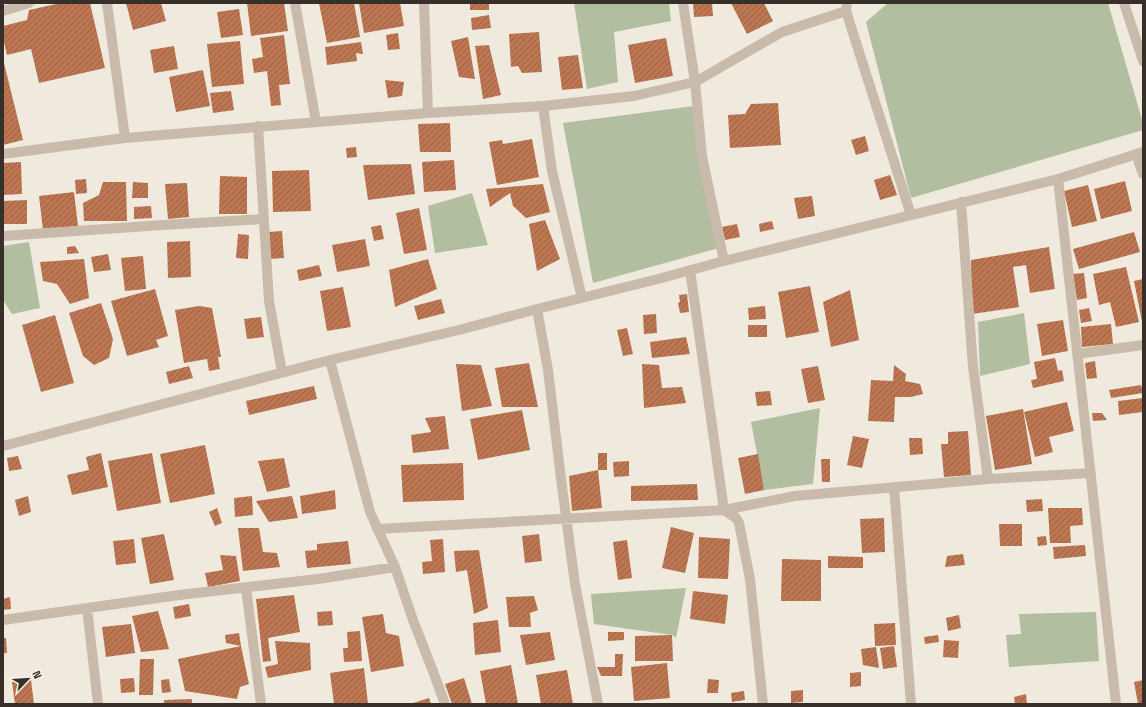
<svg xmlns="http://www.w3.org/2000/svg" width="1146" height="707" font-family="'Space Grotesk',sans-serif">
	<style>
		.garden { fill: #b1be9f }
		.building { fill: url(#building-hatch) }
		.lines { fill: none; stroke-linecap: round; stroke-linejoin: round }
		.minor { stroke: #c8bbab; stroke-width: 10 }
	</style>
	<defs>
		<pattern id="building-hatch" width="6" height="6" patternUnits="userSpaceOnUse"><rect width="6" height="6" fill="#bc7651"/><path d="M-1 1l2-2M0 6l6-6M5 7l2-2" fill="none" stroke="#9a6143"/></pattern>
	</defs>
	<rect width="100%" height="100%" fill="#f0eade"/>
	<path class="garden" d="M574,3H669L671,21L614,32L618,82L587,89Z
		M888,3H1108L1143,123V130L911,198L866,22Z
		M694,106L719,248L593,283L563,123Z
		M472,193L488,245L435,253L428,206Z
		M29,242L40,308L12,314L3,300V246Z
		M1024,313L1030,364L980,376L978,322Z
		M820,408L813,484L764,490L751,422Z
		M686,588L676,638L672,635L594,624L591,594Z
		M1096,612L1099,661L1009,667L1006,635L1021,634L1019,614Z"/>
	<path class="building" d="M61,3H90L105,68L39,83L31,49L7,55L3,38V26L27,20L29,10Z
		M126,3H161L166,21L133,30Z
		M247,3H284L288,31L251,36Z
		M319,3H354L360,37L327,43Z
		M359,3H400L404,26L364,33Z
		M470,3H489V10H470Z
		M693,3H712L713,16L694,17Z
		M731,3H764L773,21L747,34Z
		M239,9L243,35L221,38L217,12Z
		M489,15L491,28L472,30L471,18Z
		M539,32L542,72L522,73L518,66L511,67L509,34Z
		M398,33L400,49L388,50L386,35Z
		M284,35L290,84L279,85L281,105L271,106L267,71L254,73L252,59L263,57L260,38Z
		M468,37L475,79L459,77L451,41Z
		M666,38L673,76L635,83L628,45Z
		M240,41L244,84L212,87L207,44Z
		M361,42L363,54L356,53L357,61L327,65L325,47Z
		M489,45L501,95L483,99L475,46Z
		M174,46L178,69L154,73L150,50Z
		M578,55L583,88L562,90L558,57Z
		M3,59L23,140L3,145Z
		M203,70L210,106L176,112L169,77Z
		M385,80L404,82L402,96L388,98Z
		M231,91L234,110L213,113L210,93Z
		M778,103L781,145L730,148L728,115L745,114L751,104Z
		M450,123L451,152H420L418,124Z
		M865,136L869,151L856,155L851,140Z
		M532,139L539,177L497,185L489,142L502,140L503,144Z
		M356,147L357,157L347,158L346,148Z
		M454,160L456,190L424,192L422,162Z
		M21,162L22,194L3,195V163Z
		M411,164L415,194L368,200L363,165Z
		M309,170L311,211L273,212L272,171Z
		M890,175L897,195L880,200L874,180Z
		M220,176L247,177V214H219Z
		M86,179L87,193L76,194L75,180Z
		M1125,181L1132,211L1101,219L1094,189Z
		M103,182H126L127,221H84L83,203L99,195Z
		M133,182L148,183V198H132Z
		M187,183L189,217L168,219L165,184Z
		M543,184L550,212L526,218L513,206L510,193L490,207L486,189Z
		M1088,185L1097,221L1072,227L1064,191Z
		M74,192L78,226L43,230L39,196Z
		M812,196L815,216L798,219L794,198Z
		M27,200V224H3V201Z
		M151,206L152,218L134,219V207Z
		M419,208L427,250L404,254L396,213Z
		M545,220L560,259L537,271L529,224Z
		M772,221L774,229L760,232L759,224Z
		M737,224L740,237L725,240L722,227Z
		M381,225L384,239L374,241L371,227Z
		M282,231L284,258L270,259L268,232Z
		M1134,232L1140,252L1079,269L1073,249Z
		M238,234L249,235L248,259L236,258Z
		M365,239L370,266L337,272L332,245Z
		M190,241L191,277L168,278L167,242Z
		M75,246L79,253L67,254V247Z
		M1049,247L1055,289L1030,293L1026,265L1013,267L1019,307L972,314L971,260Z
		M108,254L111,270L94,272L91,257Z
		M143,256L146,289L125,291L121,258Z
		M84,259L89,298L70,304L57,284L43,281L40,262Z
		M428,259L437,289L395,307L389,270Z
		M319,265L322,276L299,281L297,270Z
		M1126,267L1139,322L1116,327L1110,302L1099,305L1093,274Z
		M1084,273L1087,298L1077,300L1073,274Z
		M1143,279V322H1142L1134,281Z
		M810,286L819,332L786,338L778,292Z
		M343,287L351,327L327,331L320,291Z
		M155,289L168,336L156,340L159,347L127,356L111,301Z
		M850,290L859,340L831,347L823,302Z
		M687,294L689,312L680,313L678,303L680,302L679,295Z
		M441,299L445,313L418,320L414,306Z
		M101,303L113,339L109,358L94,365L83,356L69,313Z
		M199,306L212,308L221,357H218L220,369L209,371L207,359L184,363L175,310Z
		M765,306L766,319L749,320L748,308Z
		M1089,308L1092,321L1081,323L1079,310Z
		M656,314L657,333L644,334L643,315Z
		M55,315L74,383L41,392L22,325Z
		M261,317L264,337L247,339L244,319Z
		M1063,320L1068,351L1042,356L1037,324Z
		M1111,324L1113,344L1082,347L1081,327Z
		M748,325H767V337H748Z
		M627,328L633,354L623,356L617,330Z
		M686,337L690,354L652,358L650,342Z
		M1055,358L1058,371L1062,370L1064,381L1033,388L1031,380L1037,379L1034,362Z
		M1095,361L1097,378L1087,379L1085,363Z
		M529,363L538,407H502L495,368Z
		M456,364L481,365L492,406L462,411Z
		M642,364L659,365L662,388L682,387L686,403L644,408Z
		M894,365L906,374L905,381L920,384L923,394L911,397H895L894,422L868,421L871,380L893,381Z
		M189,366L193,378L169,384L166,372Z
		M818,366L825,400L808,403L801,369Z
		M1141,385L1143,393L1111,398L1109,390Z
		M314,386L317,399L249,415L246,401Z
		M770,391L772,405L757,406L755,392Z
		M1143,398V412L1119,415L1118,401Z
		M1067,402L1074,431L1049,437L1053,452L1035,457L1024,412Z
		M1023,409L1032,464L995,470L986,416Z
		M522,410L530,450L478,460L470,419Z
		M1092,413H1102L1107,420L1093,421Z
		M445,416L449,449L413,453L411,435L431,432L425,418Z
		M968,431L971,475L944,477L941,444H948V432Z
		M853,436L869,439L862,468L847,465Z
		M909,438H922L923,454L910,455Z
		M205,445L215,494L170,503L160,454Z
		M101,453L108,487L72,495L67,475L89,470L86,457Z
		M152,453L161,503L117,511L108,461Z
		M598,453H607V470H598Z
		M758,454L764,490L745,494L738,458Z
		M18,456L22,469L9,471L7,458Z
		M284,458L290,487L267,492L258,461Z
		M821,459H830V482H822Z
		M629,461V476L614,477L613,462Z
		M463,463L464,500L403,502L401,465Z
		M598,470L602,508L572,511L569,476Z
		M697,484L698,500L631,501V486Z
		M335,490L336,509L302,514L300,496Z
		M28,496L31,512L19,516L15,500Z
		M252,496L253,515L235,517L234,498Z
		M292,496L298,518L269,522L256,501Z
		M1042,499L1043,511L1027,512L1026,500Z
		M217,508L222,523L215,526L209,512Z
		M1048,508H1082L1083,525L1070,526L1071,543H1050Z
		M884,518L885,552L862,553L860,519Z
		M999,524H1022V546H1000Z
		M671,527L694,533L685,573L662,568Z
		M238,528H259L263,552L277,553L280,567L243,571Z
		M164,534L174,580L150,584L141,538Z
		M539,534L542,561L525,563L522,536Z
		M1046,536L1047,545L1038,546L1037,537Z
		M699,537L730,539L728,579L698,578Z
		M134,539L136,563L116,565L113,541Z
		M443,539L445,572L423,574L422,562L432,561L430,540Z
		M627,540L632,578L618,580L613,542Z
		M348,541L351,564L307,568L305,551L317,550V544Z
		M1085,545L1086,556L1054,559L1053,547Z
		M479,550L488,608L474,614L467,570L456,572L454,551Z
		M963,554L965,565L945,567L947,556Z
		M220,555L236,556L240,581L208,587L205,573L223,570Z
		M828,556L863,557V568H828Z
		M782,559L821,560V601H781Z
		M693,591L728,595L725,624L690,619Z
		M294,595L300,632L268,638L271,661L263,662L256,599Z
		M534,596L538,610L530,613L531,627H509L506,597Z
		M10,597L11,609L3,610V599Z
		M189,604L191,616L175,619L173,607Z
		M158,611L169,649L141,652L132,616Z
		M332,611L333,625L318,626L317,612Z
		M383,614L386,633L399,636L404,666L371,672L362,617Z
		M959,615L961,628L948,631L946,618Z
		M498,620L501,652L475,655L473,623Z
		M895,623L896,645L875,646L874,624Z
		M131,624L135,653L106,657L102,627Z
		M360,631L362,661L344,662L343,648H348L347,632Z
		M550,632L555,660L526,665L520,635Z
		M608,632H624V640L608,641Z
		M239,633L241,646L226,643L225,635Z
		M672,635L673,661H635V636Z
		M938,635L939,642L925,644L924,637Z
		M3,638H6L7,653H3Z
		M944,640L959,641L958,658L943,657Z
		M275,641L310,643L311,670L268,678L265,667L278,664Z
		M241,646L249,684L240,687L237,699L185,691L178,659Z
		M894,646L897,667L883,669L880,648Z
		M876,647L879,668L863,665L861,649Z
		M615,654H623L622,676H601L597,667H615Z
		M140,659H154L153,695H139Z
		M667,663L670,698L634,701L631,667Z
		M511,665L518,704H486L480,671Z
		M364,668L368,704H334L330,673Z
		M567,670L573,704H541L536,675Z
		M861,672V686L850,687V673Z
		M134,678L135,692L121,693L120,679Z
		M464,678L472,704H452L445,684Z
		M169,679L171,692L162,693L161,680Z
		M708,679L719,680L718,693H707Z
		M31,680L34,704H15L12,682Z
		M1143,680V703L1138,704L1134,682Z
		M803,690V702L791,703V691Z
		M744,691L745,700L732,702L731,693Z
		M1026,694L1027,704H1015L1014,697Z
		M429,698L431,704H410Z
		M192,699V704H164V700Z"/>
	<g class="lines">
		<path class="minor" d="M107,3L125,138
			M295,3L316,122
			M424,3L428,113
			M683,3L695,82L702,156L724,261
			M847,3L846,11L911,215
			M1124,3L1143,61
			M3,11L29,3
			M543,106L552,171L582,298
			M258,126L269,301L282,372
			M3,154L125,138L428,113L543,106L634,96L695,82L782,32L846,11
			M1136,154L1143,174
			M1058,179L1116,704
			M961,202L973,367L988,479
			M3,236L163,225L263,219
			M690,270L724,510L736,518L739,523L750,579L763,704
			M537,309L548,370L561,479L575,584L598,704
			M1077,354L1143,345
			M330,360L370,512L395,567L413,620L434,674L445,704
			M3,446L330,360L459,330L537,309L658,279L724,261L1058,179L1143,152
			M894,487L911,704
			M377,529L724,510L795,496L988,479L1091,473
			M246,588L261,704
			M87,608L98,704
			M3,620L179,595L318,579L395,567"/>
	</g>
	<rect width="1146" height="707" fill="none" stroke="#362f2a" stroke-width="8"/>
	<g transform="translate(28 679) rotate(65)" stroke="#f8f3ea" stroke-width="3" paint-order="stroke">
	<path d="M0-3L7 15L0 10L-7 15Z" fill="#362f2a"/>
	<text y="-6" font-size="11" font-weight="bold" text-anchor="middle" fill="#362f2a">N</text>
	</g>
</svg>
